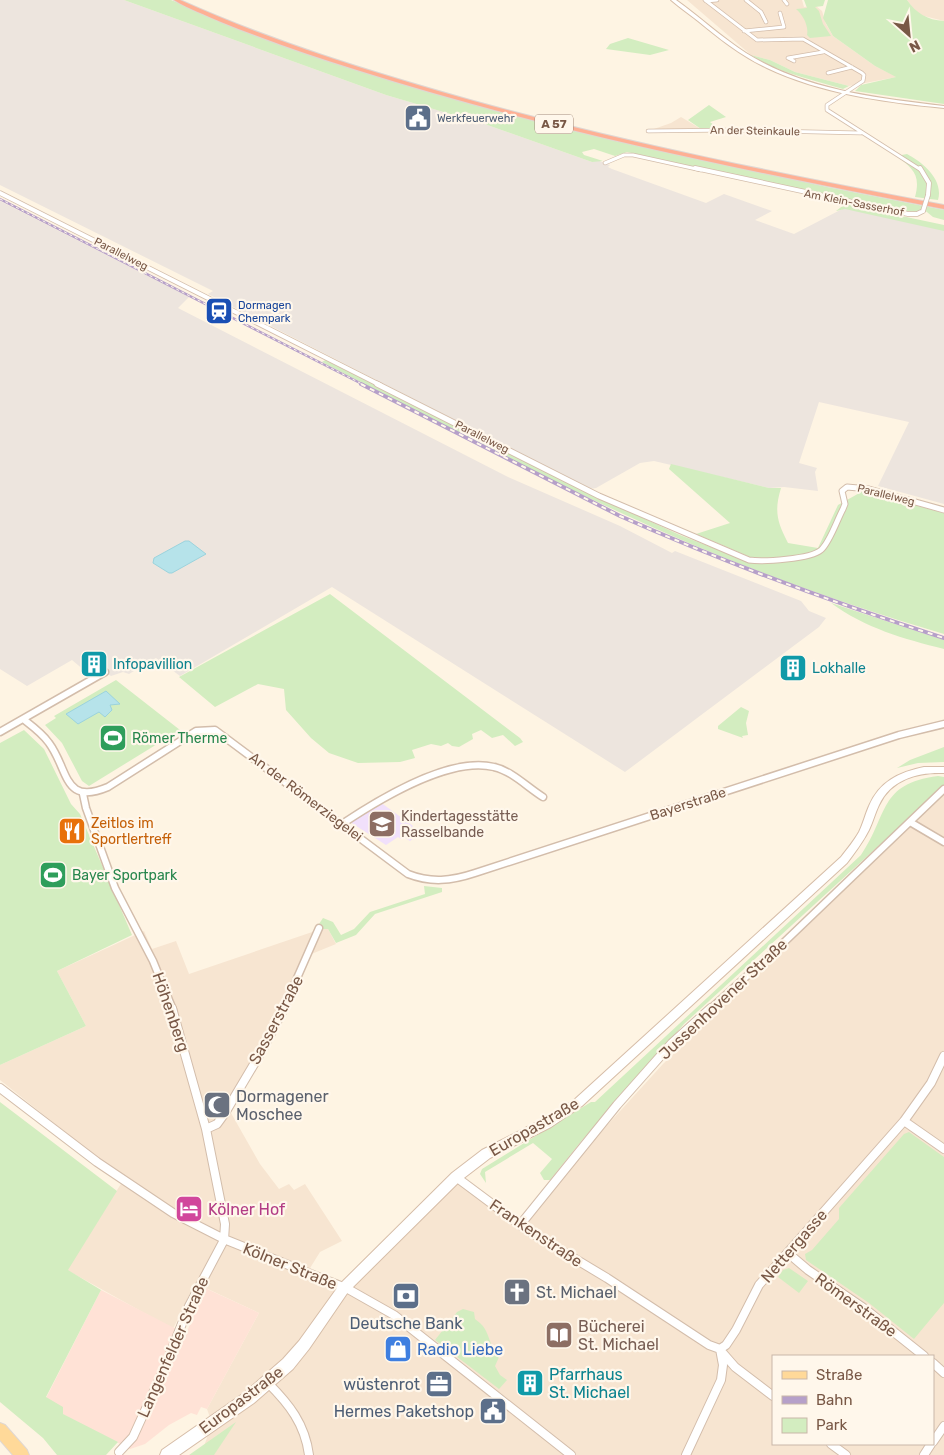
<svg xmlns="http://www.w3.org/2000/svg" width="944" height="1455" font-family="Rubik,sans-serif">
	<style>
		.residential { fill: #f7e5d1; fill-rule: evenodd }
		.commercial { fill: #ffe2d6 }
		.industrial { fill: #ede5de }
		.education { fill: #f1e0fb }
		.green { fill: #d3edc0 }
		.water { fill: #b6e3ea; stroke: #9bd3dd }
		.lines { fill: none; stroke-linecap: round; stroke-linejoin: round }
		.street-far4-casing { stroke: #d3bdab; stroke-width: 4.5 }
		.street-far3-casing { stroke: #d3bdab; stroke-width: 5.5 }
		.street-far2-casing { stroke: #d3bdab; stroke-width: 7 }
		.street-far1-casing { stroke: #d3bdab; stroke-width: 9 }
		.street-casing { stroke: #d3bdab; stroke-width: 10 }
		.secondary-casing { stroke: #d6bda8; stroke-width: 2 }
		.primary-casing { stroke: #dfd7d3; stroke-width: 2 }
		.highway-casing { stroke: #dfd7d3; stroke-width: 2 }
		.street-far4 { stroke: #fff; stroke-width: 3 }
		.street-far3 { stroke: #fff; stroke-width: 4 }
		.street-far2 { stroke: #fff; stroke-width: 5 }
		.street-far1 { stroke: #fff; stroke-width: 6 }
		.street { stroke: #fff; stroke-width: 8 }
		.secondary { fill: #fff; fill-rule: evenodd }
		.primary { fill: #ffd999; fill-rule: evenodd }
		.highway { fill: #feb094; fill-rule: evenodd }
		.rail-far1-casing { stroke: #b6a0c9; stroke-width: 2.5 }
		.rail-casing { stroke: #b6a0c9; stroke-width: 4 }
		.rail-far1 { stroke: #fff7eb; stroke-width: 1; stroke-dasharray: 3; stroke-linecap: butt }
		.rail { stroke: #fff7eb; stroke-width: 2; stroke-dasharray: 5; stroke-linecap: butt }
		.street-bridge-casing { stroke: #d3bdab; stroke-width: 5.5; stroke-linecap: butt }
		.street-bridge { stroke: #fff; stroke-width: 4 }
		.labels { text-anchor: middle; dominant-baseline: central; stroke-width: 4.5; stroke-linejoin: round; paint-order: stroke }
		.far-service-label { font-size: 11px; fill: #4e5e75; stroke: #fff7eb; text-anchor: start }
		.far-street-label { font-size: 11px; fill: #795846; stroke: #fff7eb }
		.far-transit-label { font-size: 11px; fill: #164399; stroke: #fff7eb; text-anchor: start }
		.shield { fill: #fff7eb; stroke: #a18878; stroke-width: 1 }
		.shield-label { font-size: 12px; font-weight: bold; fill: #795846 }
		.culture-label { font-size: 14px; fill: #0d838f; stroke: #fff7eb; text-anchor: start }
		.leisure-label { font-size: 14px; fill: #27864d; stroke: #fff7eb; text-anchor: start }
		.street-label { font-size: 14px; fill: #795846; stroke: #fff7eb }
		.education-label { font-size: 14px; fill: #785e54; stroke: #fff7eb; text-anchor: start }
		.food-label { font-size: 14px; fill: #c56008; stroke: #fff7eb; text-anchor: start }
		.near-street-label { font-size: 16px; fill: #795846; stroke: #fff7eb }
		.near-worship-label { font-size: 16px; fill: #5b616d; stroke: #fff7eb; text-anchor: start }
		.near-hotel-label { font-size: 16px; fill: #b23c85; stroke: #fff7eb; text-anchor: start }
		.near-service-label { font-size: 16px; fill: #4e5e75; stroke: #fff7eb; text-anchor: end }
		.near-education-label { font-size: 16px; fill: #785e54; stroke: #fff7eb; text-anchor: start }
		.near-shop-label { font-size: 16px; fill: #366cbe; stroke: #fff7eb; text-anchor: start }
		.near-culture-label { font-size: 16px; fill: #0d838f; stroke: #fff7eb; text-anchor: start }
	</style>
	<rect width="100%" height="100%" fill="#fef4e3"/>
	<path class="residential" d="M687,0H802L804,7L816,6L822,11L826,24L833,36L875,66L897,77L849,86L795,72L770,60L751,55Z
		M907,0H944V21L920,15L915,11Z
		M681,117L701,129L651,130L671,123Z
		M944,792V1455H201L212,1423L207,1409L259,1313L195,1283L173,1329L67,1270L124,1179L0,1080V1065L86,1026L57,971L144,931L152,949L176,941L189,974L327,927L336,944L309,955L298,984L277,1029L231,1113L260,1164L279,1189L289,1184L294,1190L305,1184L342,1241L320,1252L307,1273L344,1290L456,1178L521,1227L556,1188L590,1144L663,1064ZM773,1356H933V1444H773Z"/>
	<path class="commercial" d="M205,1288L259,1313L207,1409L201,1407L197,1415L191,1413L169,1425L145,1444L130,1449L62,1414L46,1398L101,1290L186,1334Z"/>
	<path class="industrial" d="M0,0H124L386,95L457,116L465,112L483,118L476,121L592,162L597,160L610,165L608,167L612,169L706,203L724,194L772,211L755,220L794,234L846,207L944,226V504L878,486L909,422L819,402L799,463L817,468L815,472L818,491L784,487L769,488L654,461L640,463L596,488L590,489L208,294L213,291L0,185Z
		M0,201L189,297L178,308L508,477L620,526L672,553L675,551L801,601L809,611L826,618L819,627L625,772L332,587L180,676L156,658L129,674L123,672L111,676L105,672L100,675L91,669L85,671L72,660L27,686L0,669Z"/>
	<path class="education" d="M380,802L413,826L412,827L420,833L410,841L404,837L401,839L398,837L386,845L350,822Z"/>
	<path class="green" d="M124,0H171L310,55L354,69L541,122L827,187L944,210V220L933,217L922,208L917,212L905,211L825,196L627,152L615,156L594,149L582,152L584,155L603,161L592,162L476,121L483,117L465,112L457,116L386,95Z
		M804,0H825L823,6L815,7L819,11L823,24L831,36L810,38L807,35C809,26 803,15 796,9L807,8Z
		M828,0H907C916,13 927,20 944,21V104L855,91L861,85L896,77L875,66L833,36L823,18Z
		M628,38L669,50L650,55L606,49L610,44Z
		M751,55L770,60L795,72L849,86L843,89C811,79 779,73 751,55Z
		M709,105L726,117L710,122L719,129H701L688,120Z
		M907,154C922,162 944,179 938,200L915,197C921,175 913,168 896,156Z
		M845,204L944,225V231L845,209L836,211Z
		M327,359L597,497L680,535L744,560L764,563L696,534L730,523L669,469L671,464L769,488H781C774,511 777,522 788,543L818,548L838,505L863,491L944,513V634C833,601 724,561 619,512C518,466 420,412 322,362Z
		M330,594L520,738L523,742L515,746L503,735L492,738L481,730L472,734L473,739L459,747L452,746L448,743L441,746L431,744L412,750L415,758L400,762L358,763L329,753L311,738L286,710L284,689L258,684L215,707L179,677Z
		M831,603L944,640V649C904,639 865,628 831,603Z
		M116,680L180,730L89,786L82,781L62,743L45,725L56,718L54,716Z
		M741,707L749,711L746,723L748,735L742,736L743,738L718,729V726Z
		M24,730L44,749L71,804L80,814L132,935L57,971L86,1026L0,1065V743Z
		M944,747V762L918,763L897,768L910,760Z
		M938,776L944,777V786L684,1024L583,1139L550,1180H544L540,1173L552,1159L533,1143L485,1172L486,1183L480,1174L482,1169L591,1102H595L861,855C889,814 878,784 938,776Z
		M424,886L442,888V892L375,914L356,935L336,943L328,929H321L317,927L323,918L333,922L341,935L354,929L370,912L425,894Z
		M0,1102L117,1191L68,1270L101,1290L46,1397L63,1407V1414L118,1442L106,1455H57L43,1438L0,1402Z
		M909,1132L944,1157V1303L914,1339L869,1303L806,1260L805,1254L812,1250L839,1219V1208L904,1134Z
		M789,1268L808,1281L799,1293L778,1277L783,1270Z
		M463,1309L474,1312L475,1319C479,1322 484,1326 486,1331C491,1341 491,1349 499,1357L495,1366L500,1375L507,1380L499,1389L435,1340L457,1312Z
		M236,1422L214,1455H189Z"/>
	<path class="water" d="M185,541H189L206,554L172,573H169L153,563L154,558Z
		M106,691L120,704L110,705L112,710L105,717L99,712L78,724L66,714Z"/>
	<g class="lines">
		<g class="street-far4-casing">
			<path id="street-far4" d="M705,0L757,40L803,39L862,73L864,75L863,81L827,105V110L921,170
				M746,0L761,12L766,22
				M784,0L787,4
				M706,1L717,0
				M744,31L784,27L780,13
				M794,61L788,58L823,52
				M828,73L852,67
				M648,131L733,130L861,133
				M605,163L624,155H633L701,170"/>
		</g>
		<g class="street-far3-casing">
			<path id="street-far3" d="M695,168L908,214H917L923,211
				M920,168L929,183L928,195
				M0,193L380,385"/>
		</g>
		<g class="street-far2-casing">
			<path id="street-far2" d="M377,384L599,496L749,560C763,562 811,559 821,550C830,542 837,520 843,509L845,504L842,491L847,487L869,489L944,510"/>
		</g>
		<g class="street-far1-casing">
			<path id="street-far1" d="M23,719C32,726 42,733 49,743C69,770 63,806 108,787L196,731L215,730L408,874C431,883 451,881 475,873L899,735L944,724
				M0,732L105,672
				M83,794L86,808L115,888L153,961L173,1010
				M910,822L944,842
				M342,824C378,800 450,756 494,767C512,771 527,787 543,797
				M283,1010L319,928
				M709,1010L777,949L944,789"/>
		</g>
		<g class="street-casing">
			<path id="street" d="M0,1088L97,1162L173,1213L224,1239L348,1289L394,1315L571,1455
				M904,1121L944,1149
				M206,1129L217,1124L225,1113L263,1049L284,1008
				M456,1177L527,1230L607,1278L709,1345L720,1349
				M520,1225L617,1105L672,1043L711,1008
				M788,1253L808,1270L865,1309L924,1356
				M720,1349L726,1345L736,1330L759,1285L904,1121L931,1083L944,1056
				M721,1351L735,1367L773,1396
				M933,1363L944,1373
				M268,1383C289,1404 305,1424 309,1455
				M933,1442L944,1426
				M831,1444L846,1455
				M119,1452L133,1437L164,1369L189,1306L224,1240L225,1224L206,1129L172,1008
				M686,1455L721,1380L723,1365L720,1349
				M924,1455L931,1444"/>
		</g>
		<g class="secondary-casing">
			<path id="secondary" d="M671,0H676C700,17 721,37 746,53C805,90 877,98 944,106V108C884,102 822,94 767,68C741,56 720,39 698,21C689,14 679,7 671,0Z
				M924,767H944V773C918,772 891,779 879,805C875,813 873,822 869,830C863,842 855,852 847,863L582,1106L551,1127L490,1158L460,1181L348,1292L309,1349L293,1369L254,1403L179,1455H160L162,1450L244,1393L283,1359L299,1341L340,1284L452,1173L482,1150L543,1119L574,1100L841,857C847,849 854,841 859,832C863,824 865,815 869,806C879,782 899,772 924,767Z"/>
		</g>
		<g class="primary-casing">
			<path id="primary" d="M0,1423L5,1425L27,1450L29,1455H13L0,1440Z"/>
		</g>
		<g class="highway-casing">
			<path id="highway" d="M174,0H180C273,42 371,72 470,100C626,143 785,175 944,205V209C747,171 549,131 357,70C311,56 266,40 221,22C206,15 188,9 174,0Z"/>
		</g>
		<use href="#street-far4" class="street-far4"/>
		<use href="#street-far3" class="street-far3"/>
		<use href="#street-far2" class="street-far2"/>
		<use href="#street-far1" class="street-far1"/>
		<use href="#street" class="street"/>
		<use href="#secondary" class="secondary"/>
		<use href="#primary" class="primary"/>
		<use href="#highway" class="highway"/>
		<g class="rail-far1-casing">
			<path id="rail-far1" d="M0,199L364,385"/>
		</g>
		<g class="rail-casing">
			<path id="rail" d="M361,384L620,516C726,563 834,603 944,638"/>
		</g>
		<use href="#rail-far1" class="rail-far1"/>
		<use href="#rail" class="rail"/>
		<g class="street-bridge-casing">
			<path id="street-bridge" d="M923,211L928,195"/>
		</g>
		<use href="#street-bridge" class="street-bridge"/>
	</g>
	<defs>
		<g id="civic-square" transform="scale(1.4375)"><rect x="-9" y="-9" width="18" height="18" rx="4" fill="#5c6f8a" stroke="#fff7eb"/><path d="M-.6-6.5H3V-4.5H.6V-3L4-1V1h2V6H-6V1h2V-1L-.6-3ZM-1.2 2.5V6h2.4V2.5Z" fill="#fff"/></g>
		<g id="station-square" transform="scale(1.4375)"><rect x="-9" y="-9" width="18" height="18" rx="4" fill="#1a4fb4" stroke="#fff7eb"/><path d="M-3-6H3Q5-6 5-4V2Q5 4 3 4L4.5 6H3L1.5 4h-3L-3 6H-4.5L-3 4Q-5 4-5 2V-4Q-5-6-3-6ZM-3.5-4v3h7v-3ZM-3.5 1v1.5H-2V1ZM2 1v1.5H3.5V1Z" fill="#fff"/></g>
		<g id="building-square" transform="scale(1.4375)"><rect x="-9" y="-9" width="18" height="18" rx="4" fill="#0f9aa8" stroke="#fff7eb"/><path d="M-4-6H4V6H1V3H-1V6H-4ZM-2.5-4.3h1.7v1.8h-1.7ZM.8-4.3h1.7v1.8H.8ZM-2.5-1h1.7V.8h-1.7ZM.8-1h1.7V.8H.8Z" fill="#fff"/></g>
		<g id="stadium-square" transform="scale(1.4375)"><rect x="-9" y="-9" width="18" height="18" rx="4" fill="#2e9e5b" stroke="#fff7eb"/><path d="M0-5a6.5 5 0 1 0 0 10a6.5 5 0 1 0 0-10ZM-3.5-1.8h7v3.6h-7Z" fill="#fff"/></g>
		<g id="school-square" transform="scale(1.4375)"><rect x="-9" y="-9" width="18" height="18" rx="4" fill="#8d6e63" stroke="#fff7eb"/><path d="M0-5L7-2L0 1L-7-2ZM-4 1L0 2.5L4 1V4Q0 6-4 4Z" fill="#fff"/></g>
		<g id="restaurant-square" transform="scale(1.4375)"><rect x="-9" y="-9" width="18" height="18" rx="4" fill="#e8710a" stroke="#fff7eb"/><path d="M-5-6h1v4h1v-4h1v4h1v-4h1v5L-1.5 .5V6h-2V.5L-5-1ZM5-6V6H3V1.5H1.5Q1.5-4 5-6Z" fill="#fff"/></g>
		<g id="mosque-square" transform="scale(1.4375)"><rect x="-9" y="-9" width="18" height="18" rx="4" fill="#6b7280" stroke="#fff7eb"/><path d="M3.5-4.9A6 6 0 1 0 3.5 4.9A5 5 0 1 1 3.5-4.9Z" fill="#fff"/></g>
		<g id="hotel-square" transform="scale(1.4375)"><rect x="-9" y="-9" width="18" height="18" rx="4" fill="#d1479c" stroke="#fff7eb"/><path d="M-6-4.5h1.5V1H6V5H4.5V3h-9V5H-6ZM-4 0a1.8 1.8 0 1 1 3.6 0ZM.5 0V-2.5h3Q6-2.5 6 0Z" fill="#fff"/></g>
		<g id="church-square" transform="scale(1.4375)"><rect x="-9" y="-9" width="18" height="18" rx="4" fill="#6b7280" stroke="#fff7eb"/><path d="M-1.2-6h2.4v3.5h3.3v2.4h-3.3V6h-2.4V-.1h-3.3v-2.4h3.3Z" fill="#fff"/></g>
		<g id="bank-square" transform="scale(1.4375)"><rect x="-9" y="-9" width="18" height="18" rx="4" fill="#5c6f8a" stroke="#fff7eb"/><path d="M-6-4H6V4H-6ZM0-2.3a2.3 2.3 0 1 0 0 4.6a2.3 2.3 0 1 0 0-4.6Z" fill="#fff"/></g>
		<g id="library-square" transform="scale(1.4375)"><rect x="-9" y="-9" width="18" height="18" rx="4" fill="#8d6e63" stroke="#fff7eb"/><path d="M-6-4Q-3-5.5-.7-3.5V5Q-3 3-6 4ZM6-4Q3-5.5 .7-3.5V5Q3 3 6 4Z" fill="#fff"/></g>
		<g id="shop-square" transform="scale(1.4375)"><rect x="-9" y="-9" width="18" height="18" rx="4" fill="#3f7fe0" stroke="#fff7eb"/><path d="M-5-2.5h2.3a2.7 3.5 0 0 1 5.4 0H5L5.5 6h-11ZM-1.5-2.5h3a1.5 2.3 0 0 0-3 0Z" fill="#fff"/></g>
		<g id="office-square" transform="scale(1.4375)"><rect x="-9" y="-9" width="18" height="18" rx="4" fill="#5c6f8a" stroke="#fff7eb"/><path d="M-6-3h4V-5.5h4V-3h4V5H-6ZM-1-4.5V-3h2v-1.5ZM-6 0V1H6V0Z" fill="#fff"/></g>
	</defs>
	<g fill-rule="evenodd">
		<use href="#civic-square" x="418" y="118"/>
		<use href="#station-square" x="219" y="311"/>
		<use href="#building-square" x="94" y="664"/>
		<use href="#building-square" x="793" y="668"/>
		<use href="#stadium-square" x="113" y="738"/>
		<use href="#school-square" x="382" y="824"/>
		<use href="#restaurant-square" x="72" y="831"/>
		<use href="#stadium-square" x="53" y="875"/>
		<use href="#mosque-square" x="217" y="1105"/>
		<use href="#hotel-square" x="189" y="1209"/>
		<use href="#church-square" x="517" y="1292"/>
		<use href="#bank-square" x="406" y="1296"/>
		<use href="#library-square" x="559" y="1335"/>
		<use href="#shop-square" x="398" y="1349"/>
		<use href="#building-square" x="530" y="1383"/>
		<use href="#office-square" x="439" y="1384"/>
		<use href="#civic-square" x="493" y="1411"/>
	</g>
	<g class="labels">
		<g class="far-service-label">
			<text x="437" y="118">Werkfeuerwehr</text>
		</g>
		<g class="far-street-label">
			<text transform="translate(755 131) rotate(1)">An der Steinkaule</text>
			<text transform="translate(854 203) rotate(11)">Am Klein-Sasserhof</text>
			<text transform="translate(121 254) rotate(27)">Parallelweg</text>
			<text transform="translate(482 437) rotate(27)">Parallelweg</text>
			<text transform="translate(886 495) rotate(14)">Parallelweg</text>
		</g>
		<g class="far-transit-label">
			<text x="238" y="305">Dormagen<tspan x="238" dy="13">Chempark</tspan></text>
		</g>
		<rect class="shield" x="535" y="114.5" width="38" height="19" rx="4"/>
		<g class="shield-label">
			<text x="554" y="124">A 57</text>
		</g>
		<g class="culture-label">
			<text x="113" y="664">Infopavillion</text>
			<text x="812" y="668">Lokhalle</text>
		</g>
		<g class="leisure-label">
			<text x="132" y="738">Römer Therme</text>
			<text x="72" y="875">Bayer Sportpark</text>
		</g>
		<g class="street-label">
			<text transform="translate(306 797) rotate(37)">An der Römerziegelei</text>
			<text transform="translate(688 804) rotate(-18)">Bayerstraße</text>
		</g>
		<g class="education-label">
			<text x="401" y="816">Kindertagesstätte<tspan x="401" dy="16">Rasselbande</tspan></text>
		</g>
		<g class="food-label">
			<text x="91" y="823">Zeitlos im<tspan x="91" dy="16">Sportlertreff</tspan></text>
		</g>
		<g class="near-street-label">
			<text transform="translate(723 999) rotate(-43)">Jussenhovener Straße</text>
			<text transform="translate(171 1012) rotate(71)">Höhenberg</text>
			<text transform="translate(276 1020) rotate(-62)">Sasserstraße</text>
			<text transform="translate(534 1127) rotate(-30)">Europastraße</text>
			<text transform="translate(536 1233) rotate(34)">Frankenstraße</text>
			<text transform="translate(794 1246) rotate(-49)">Nettergasse</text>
			<text transform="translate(290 1266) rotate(22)">Kölner Straße</text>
			<text transform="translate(856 1305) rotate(36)">Römerstraße</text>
			<text transform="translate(173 1347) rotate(-66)">Langenfelder Straße</text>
			<text transform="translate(241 1400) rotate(-37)">Europastraße</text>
		</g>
		<g class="near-worship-label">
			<text x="236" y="1096">Dormagener<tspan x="236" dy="18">Moschee</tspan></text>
			<text x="536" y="1292">St. Michael</text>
		</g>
		<g class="near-hotel-label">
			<text x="208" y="1209">Kölner Hof</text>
		</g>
		<g class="near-service-label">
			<text x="406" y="1323" text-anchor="middle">Deutsche Bank</text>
			<text x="420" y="1384">wüstenrot</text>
			<text x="474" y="1411">Hermes Paketshop</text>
		</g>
		<g class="near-education-label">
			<text x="578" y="1326">Bücherei<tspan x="578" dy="18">St. Michael</tspan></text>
		</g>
		<g class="near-shop-label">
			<text x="417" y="1349">Radio Liebe</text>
		</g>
		<g class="near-culture-label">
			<text x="549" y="1374">Pfarrhaus<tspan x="549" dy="18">St. Michael</tspan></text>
		</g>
	</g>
	<rect x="772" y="1355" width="162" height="90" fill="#fff7eb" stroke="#c9b7a9"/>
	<rect x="782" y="1371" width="25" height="8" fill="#ffd999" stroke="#c9b7a9"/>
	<text x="816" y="1380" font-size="15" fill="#795846">Straße</text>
	<rect x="782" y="1396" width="25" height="8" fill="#b6a0c9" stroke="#c9b7a9"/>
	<text x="816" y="1405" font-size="15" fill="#795846">Bahn</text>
	<rect x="782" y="1418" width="25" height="15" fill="#d3edc0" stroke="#c9b7a9"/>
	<text x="816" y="1430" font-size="15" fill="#795846">Park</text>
	<g transform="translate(909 35) rotate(153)" stroke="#fff7eb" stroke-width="4" paint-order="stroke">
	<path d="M0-4L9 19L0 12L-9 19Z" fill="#795846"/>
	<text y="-8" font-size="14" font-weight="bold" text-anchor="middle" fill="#795846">N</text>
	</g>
</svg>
